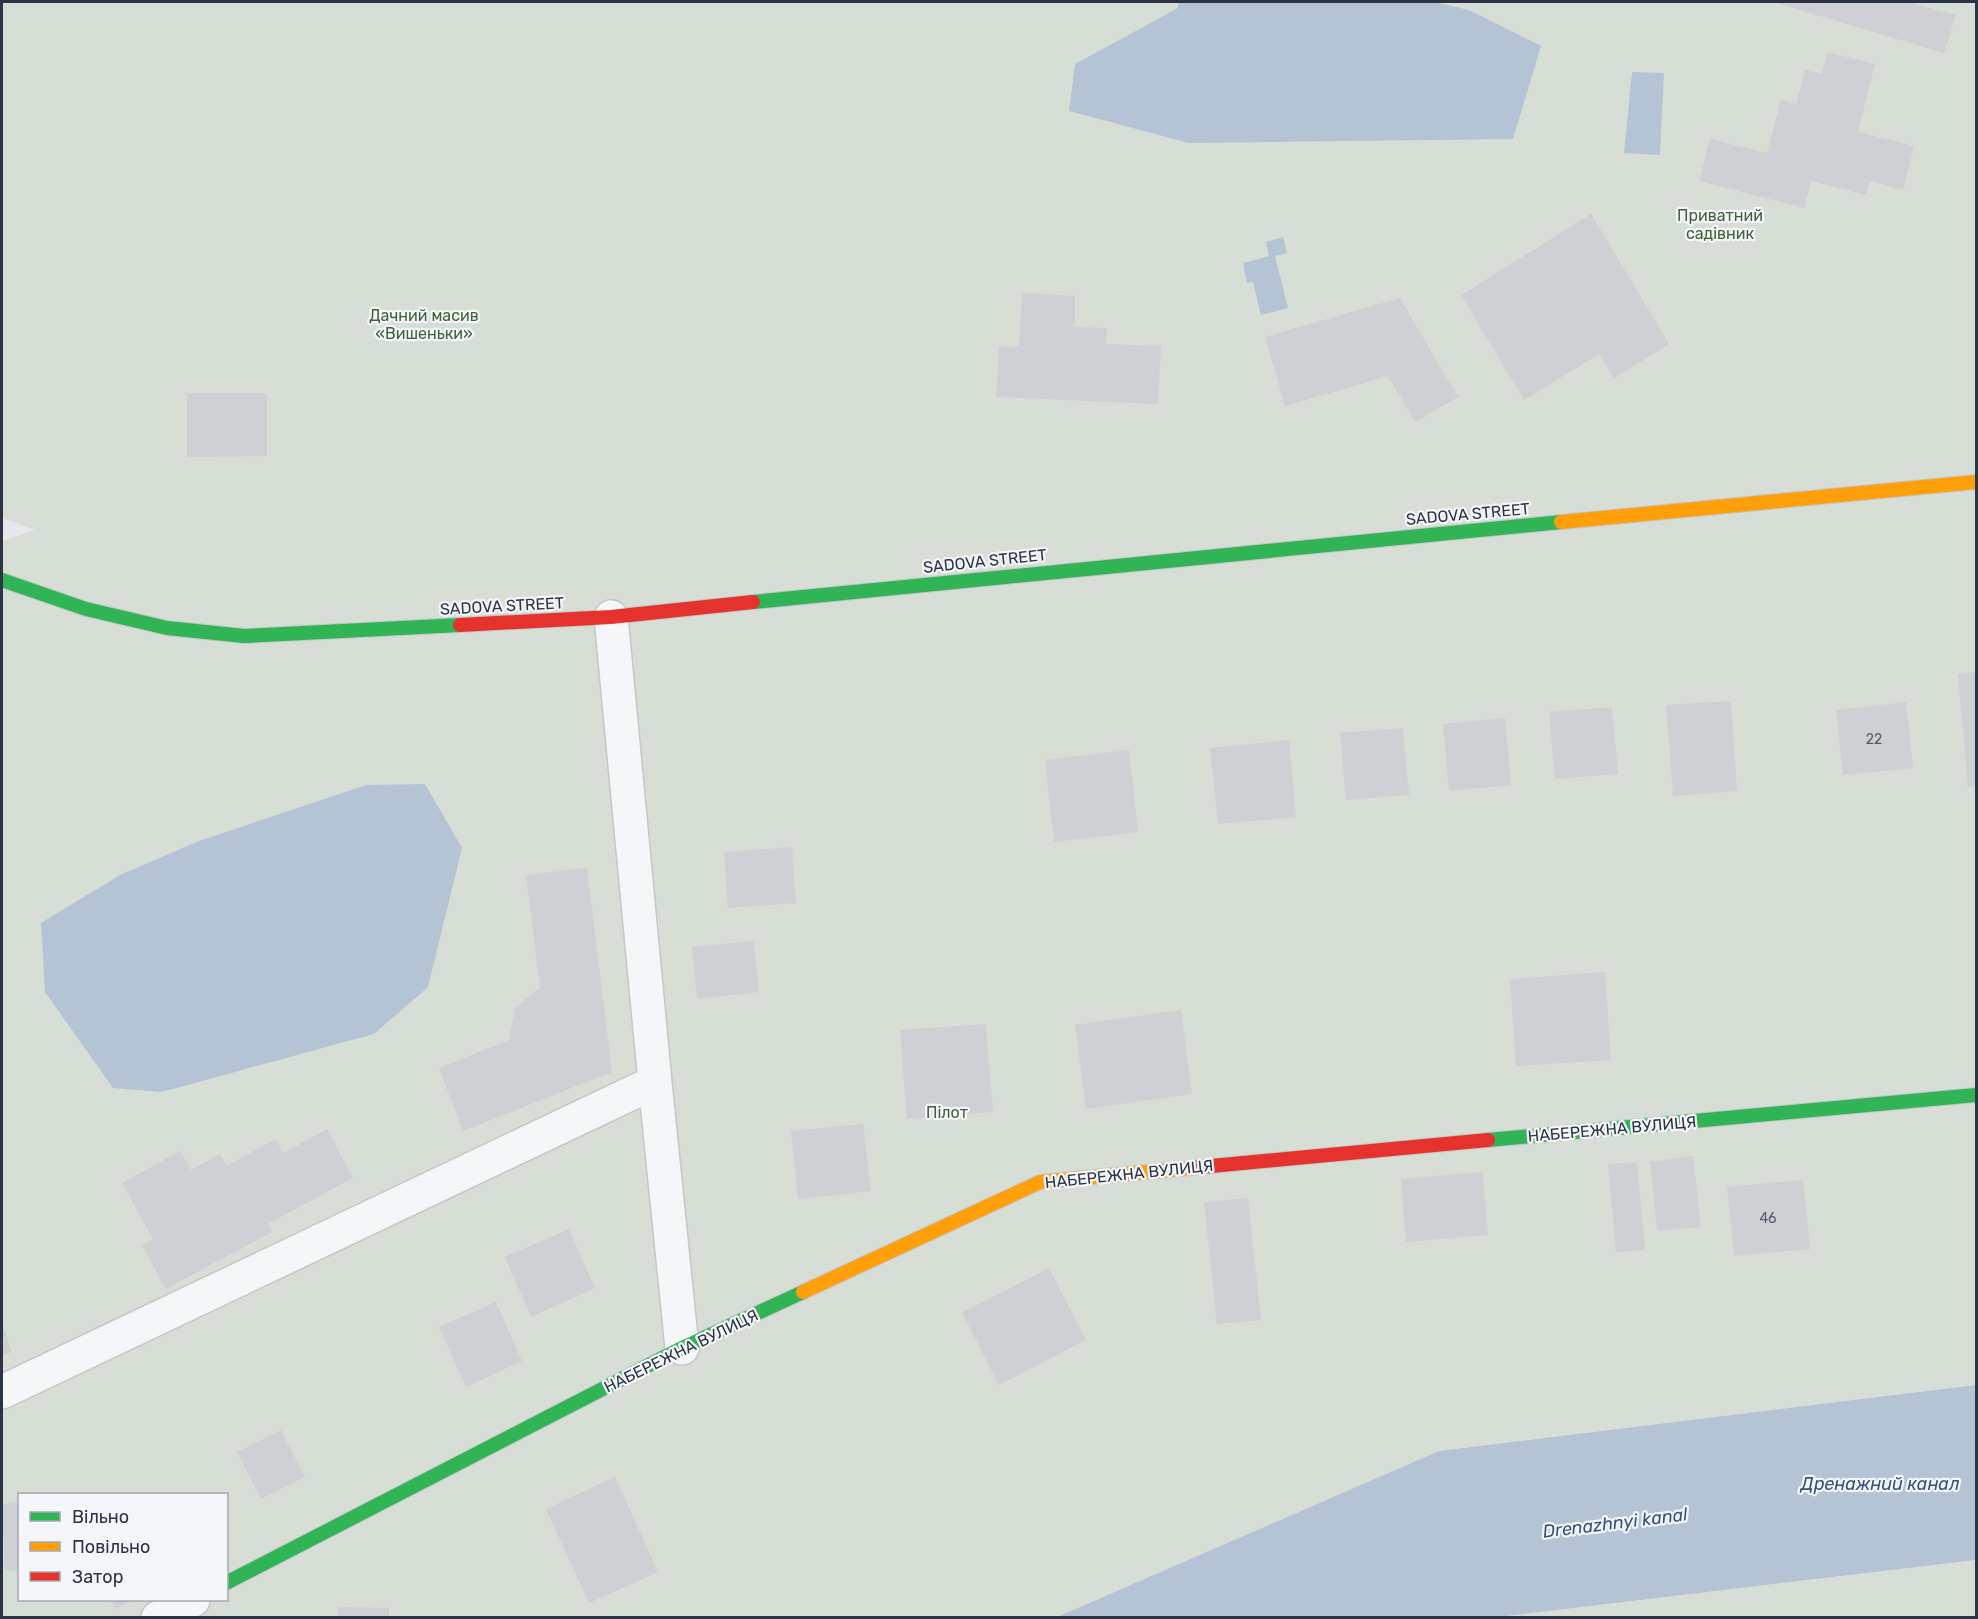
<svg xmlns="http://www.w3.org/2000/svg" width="1978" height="1619" font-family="Rubik,sans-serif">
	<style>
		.green { fill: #d6ded6; fill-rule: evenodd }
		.water { fill: #b4c4d5 }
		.building { fill: #ced0d3 }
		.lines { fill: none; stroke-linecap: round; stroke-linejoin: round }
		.street-casing { stroke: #c4c6c8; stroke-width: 36 }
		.fast-casing { stroke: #c4c6c8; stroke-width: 16 }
		.slow-casing { stroke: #c4c6c8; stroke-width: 16 }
		.jam-casing { stroke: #c4c6c8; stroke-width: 16 }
		.street { stroke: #f5f6f7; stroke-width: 33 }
		.fast { stroke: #30b455; stroke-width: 14 }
		.slow { stroke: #ff9f0a; stroke-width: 14 }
		.jam { stroke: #e5322d; stroke-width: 14 }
		.labels { text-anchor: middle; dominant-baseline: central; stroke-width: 4.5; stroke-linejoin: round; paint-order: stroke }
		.number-label { font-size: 14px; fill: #545c69 }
		.park-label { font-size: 16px; fill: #3f6138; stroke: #f4f6f9 }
		.street-label { font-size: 16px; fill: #2b3445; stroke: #f4f6f9 }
		.water-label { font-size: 18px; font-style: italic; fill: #34527a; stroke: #f4f6f9 }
	</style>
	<rect width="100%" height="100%" fill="#e6e8ea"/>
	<path class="green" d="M2,2H1976V1385L1439,1451L1057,1617H2V541L35,530L2,518ZM20,1494H226V1600H20Z
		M1976,1560V1617H1498Z"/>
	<path class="water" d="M1178,2H1434L1469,10L1541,46L1513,139L1189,143L1069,111L1075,64L1178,8Z
		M1632,72L1664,73L1660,155L1624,153Z
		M1283,237L1287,253L1275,256L1288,308L1261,315L1253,282L1247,283L1243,263L1269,256L1266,242Z
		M425,784L462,848L428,987L374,1034L162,1092L113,1088L45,992L41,923L120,875L199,841L366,785Z
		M1976,1385V1560L1498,1617H1057L1439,1451Z"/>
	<path class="building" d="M1773,2H1909L1956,15L1944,53Z
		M1827,52L1875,64L1858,132L1914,146L1903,190L1870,181L1866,195L1811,181L1804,208L1699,181L1710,139L1767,153L1781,100L1796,104L1805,70L1822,74Z
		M1591,214L1669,344L1614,378L1599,354L1524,400L1461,295Z
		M1022,293L1075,296V327L1107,328L1106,344L1161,346L1158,404L996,397L999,346L1019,347Z
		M1400,298L1458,397L1415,422L1388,376L1285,406L1265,337Z
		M187,393H267V456L187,457Z
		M1976,672V786L1968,787L1958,674Z
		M1731,701L1737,791L1673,796L1666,705Z
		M1906,702L1913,768L1843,775L1836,710Z
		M1612,707L1618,774L1555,779L1549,712Z
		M1505,718L1511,785L1449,791L1443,724Z
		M1403,728L1409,795L1346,800L1340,733Z
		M1289,740L1296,817L1218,824L1210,748Z
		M1129,750L1138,832L1054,842L1045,760Z
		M792,847L796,903L728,908L724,852Z
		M587,868L612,1072L463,1131L439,1068L509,1040L515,1008L540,988L526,875Z
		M754,941L759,992L697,999L692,947Z
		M1605,972L1611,1060L1516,1066L1510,979Z
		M1181,1010L1192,1094L1086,1109L1075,1025Z
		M986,1024L993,1112L907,1119L900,1030Z
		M863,1124L871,1191L798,1199L791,1131Z
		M327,1129L353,1178L268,1224L272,1232L166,1289L142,1245L153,1239L122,1183L180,1151L191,1170L220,1154L227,1166L276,1139L283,1153Z
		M1693,1156L1701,1227L1657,1231L1650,1162Z
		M1637,1162L1645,1250L1616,1252L1608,1164Z
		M1483,1172L1488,1235L1406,1242L1401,1179Z
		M1803,1180L1810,1249L1734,1256L1727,1187Z
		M1248,1198L1261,1320L1217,1324L1204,1202Z
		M569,1229L595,1288L531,1317L505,1257Z
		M1049,1268L1086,1340L999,1385L962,1313Z
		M496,1302L522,1361L466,1387L439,1327Z
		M2,1323L12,1352L2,1355Z
		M281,1430L305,1477L261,1499L237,1452Z
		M615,1477L658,1572L589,1603L546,1509Z
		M20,1502V1570L5,1571L2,1504Z
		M110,1600H133L115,1609Z
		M338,1607L389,1608V1618H338Z"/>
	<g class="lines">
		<g class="street-casing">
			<path id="street" d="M611,617L655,1082L682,1348
				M2,1392L655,1082
				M158,1618L193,1600"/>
		</g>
		<g class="fast-casing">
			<path id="fast" d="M2,580L86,609L167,628L244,636L460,625
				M753,602L1561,522
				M1488,1140L1976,1095
				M226,1583L682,1348L803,1292"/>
		</g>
		<g class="slow-casing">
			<path id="slow" d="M1561,522L1976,482
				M803,1292L1040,1182L1190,1168"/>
		</g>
		<g class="jam-casing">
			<path id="jam" d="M460,625L611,617L753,602
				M1190,1168L1488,1140"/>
		</g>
		<use href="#street" class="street"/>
		<use href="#fast" class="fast"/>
		<use href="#slow" class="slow"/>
		<use href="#jam" class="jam"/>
	</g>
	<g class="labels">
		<g class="number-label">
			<text x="1874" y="739">22</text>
			<text x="1768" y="1218">46</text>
		</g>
		<g class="park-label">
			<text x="1720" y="215">Приватний<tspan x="1720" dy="18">садівник</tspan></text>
			<text x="424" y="315">Дачний масив<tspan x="424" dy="18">«Вишеньки»</tspan></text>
			<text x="947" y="1112">Пілот</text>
		</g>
		<g class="street-label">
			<text transform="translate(1468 514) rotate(-5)">SADOVA STREET</text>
			<text transform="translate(985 561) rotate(-6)">SADOVA STREET</text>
			<text transform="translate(502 606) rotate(-3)">SADOVA STREET</text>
			<text transform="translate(1612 1129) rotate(-5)">НАБЕРЕЖНА ВУЛИЦЯ</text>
			<text transform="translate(1129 1174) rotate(-6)">НАБЕРЕЖНА ВУЛИЦЯ</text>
			<text transform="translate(681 1351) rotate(-26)">НАБЕРЕЖНА ВУЛИЦЯ</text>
		</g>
		<g class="water-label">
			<text x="1880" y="1484">Дренажний канал</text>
			<text transform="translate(1615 1523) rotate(-7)">Drenazhnyi kanal</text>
		</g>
	</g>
	<rect width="1978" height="1619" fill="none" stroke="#2b3445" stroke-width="6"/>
	<rect x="18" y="1493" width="210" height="108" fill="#f4f6f9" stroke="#a4a8b1" stroke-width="1.5"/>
	<rect x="30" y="1512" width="30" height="9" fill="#30b455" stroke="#a4a8b1" stroke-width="1.5"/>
	<text x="72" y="1523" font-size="18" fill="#2b3445">Вільно</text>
	<rect x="30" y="1542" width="30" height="9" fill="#ff9f0a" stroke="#a4a8b1" stroke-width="1.5"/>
	<text x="72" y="1553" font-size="18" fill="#2b3445">Повільно</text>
	<rect x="30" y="1572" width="30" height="9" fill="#e5322d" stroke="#a4a8b1" stroke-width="1.5"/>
	<text x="72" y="1583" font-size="18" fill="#2b3445">Затор</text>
</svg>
